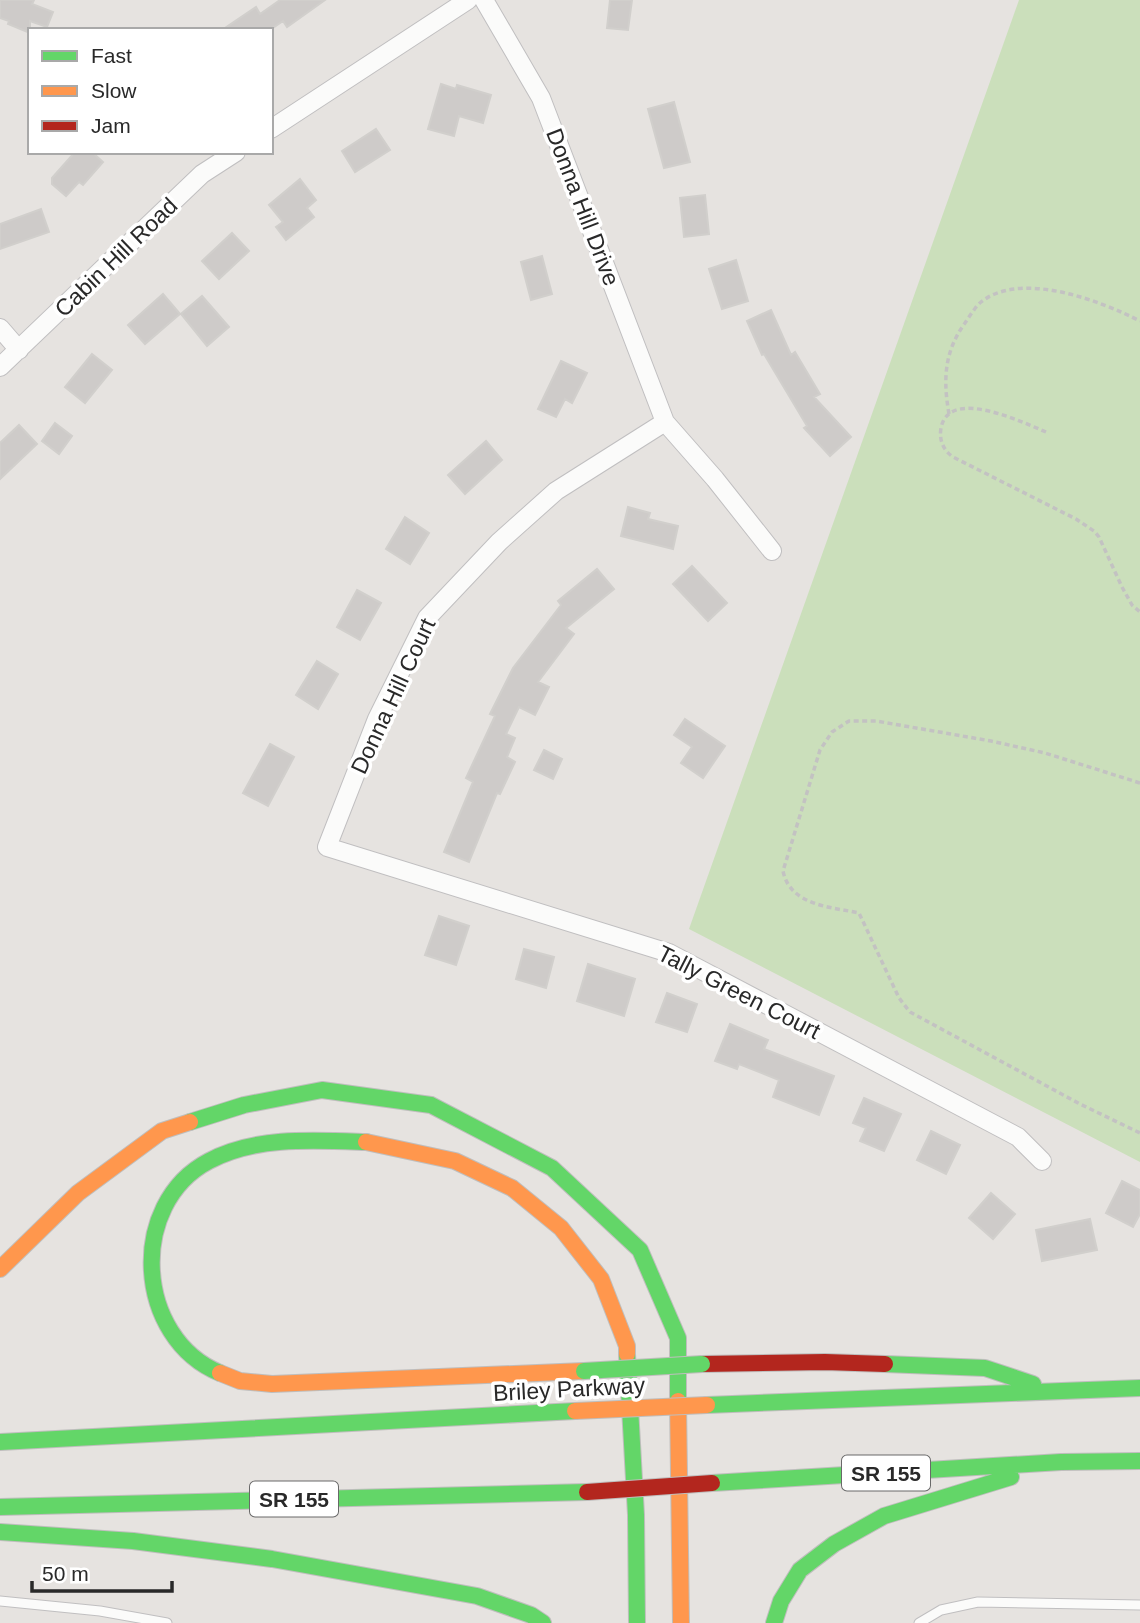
<svg xmlns="http://www.w3.org/2000/svg" width="1140" height="1623" font-family="Arial,sans-serif">
	<style>
		.green { fill: #cbdfbb }
		.building { fill: #cecbc9; stroke: #d1cfcc; stroke-width: 2 }
		.lines { fill: none; stroke-linecap: round; stroke-linejoin: round }
		.lane-casing { stroke: #c0bfc0; stroke-width: 11 }
		.street-casing { stroke: #c0bfc0; stroke-width: 20 }
		.fast-casing { stroke: #bfbebd; stroke-width: 18 }
		.slow-casing { stroke: #bfbebd; stroke-width: 18 }
		.jam-casing { stroke: #bfbebd; stroke-width: 18 }
		.path { stroke: #c3c2c2; stroke-width: 3.5; stroke-dasharray: 5 3.5; stroke-linecap: butt }
		.lane { stroke: #fbfbfa; stroke-width: 9 }
		.street { stroke: #fbfbfa; stroke-width: 18 }
		.fast { stroke: #63d668; stroke-width: 16 }
		.slow { stroke: #ff974d; stroke-width: 16 }
		.jam { stroke: #b3261e; stroke-width: 16 }
		.fast-bridge-casing { stroke: #bfbebd; stroke-width: 18; stroke-linecap: butt }
		.slow-bridge-casing { stroke: #bfbebd; stroke-width: 18; stroke-linecap: butt }
		.jam-bridge-casing { stroke: #bfbebd; stroke-width: 18; stroke-linecap: butt }
		.fast-bridge { stroke: #63d668; stroke-width: 16 }
		.slow-bridge { stroke: #ff974d; stroke-width: 16 }
		.jam-bridge { stroke: #b3261e; stroke-width: 16 }
		.labels { text-anchor: middle; dominant-baseline: central; stroke-width: 7; stroke-linejoin: round; paint-order: stroke }
		.shield { fill: #fff; stroke: #696969; stroke-width: 2 }
		.shield-label { font-size: 21px; font-weight: bold; fill: #292929 }
		.street-label { font-size: 23px; fill: #292929; stroke: #fff }
	</style>
	<rect width="100%" height="100%" fill="#e6e3e0"/>
	<path class="green" d="M1019,0H1140V1162L689,929Z"/>
	<path class="building" d="M0,0H34L32,4L53,12L47,27L30,21V33L8,24L9,21L0,18Z
		M280,0H325L287,27L283,21L270,30H222L256,7L260,14Z
		M610,0H632L628,30L607,28Z
		M441,84L456,89L457,85L491,95L483,123L459,116L454,136L428,129Z
		M674,102L690,162L664,168L648,109Z
		M376,129L390,150L355,172L342,151Z
		M75,152H92L103,162L83,185L79,182L66,196L52,184V178Z
		M300,179L316,200L307,208L314,217L286,240L276,227L283,222L269,205Z
		M705,195L709,234L684,237L680,198Z
		M41,209L49,232L0,249V224Z
		M232,233L249,251L219,279L202,261Z
		M542,256L552,294L531,300L521,262Z
		M736,260L748,301L722,309L709,269Z
		M163,294L180,314L145,344L128,325Z
		M202,296L229,327L207,346L181,314Z
		M771,310L791,355L795,352L820,394L814,397L851,437L830,456L804,428L807,426L764,354L762,355L747,321Z
		M92,354L112,370L85,403L65,387Z
		M561,361L587,373L572,403L565,399L556,417L538,409Z
		M55,423L72,436L59,454L42,441Z
		M19,425L37,444L0,479V443Z
		M486,441L502,460L465,494L448,475Z
		M628,507L650,513L648,519L678,526L673,549L621,536Z
		M405,517L429,533L410,564L386,549Z
		M692,566L727,603L708,621L673,584Z
		M597,569L614,589L566,628L574,634L538,682L549,687L535,715L519,707L506,734L515,738L507,757L515,762L500,794L497,793L469,862L444,852L473,782L466,778L495,716L490,714L513,668L561,605L558,601Z
		M357,590L381,603L360,640L337,627Z
		M317,661L338,674L318,709L296,695Z
		M685,719L725,746L703,778L681,763L692,747L674,735Z
		M270,744L294,757L268,806L243,793Z
		M544,750L562,759L553,779L534,770Z
		M439,916L469,926L456,965L425,955Z
		M524,949L554,957L546,988L516,979Z
		M588,964L635,979L624,1016L577,1001Z
		M667,993L697,1004L687,1032L656,1022Z
		M730,1024L768,1040L764,1049L834,1076L819,1115L773,1097L779,1080L739,1064L737,1069L715,1061Z
		M864,1098L901,1114L884,1151L860,1141L866,1128L853,1123Z
		M931,1131L960,1145L946,1174L917,1160Z
		M1122,1181L1140,1190V1214L1133,1227L1106,1213Z
		M991,1193L1015,1214L993,1239L969,1218Z
		M1090,1219L1097,1250L1042,1261L1036,1230Z"/>
	<g class="lines">
		<g class="lane-casing">
			<path id="lane" d="M0,1601L100,1611L167,1623
				M919,1623L941,1610L978,1602L1140,1605"/>
		</g>
		<g class="street-casing">
			<path id="street" d="M484,0L541,98L665,422L556,491L499,542L427,618L377,719L327,847L669,953L1018,1137L1042,1161
				M271,129L468,0
				M0,328L19,350
				M0,367L202,174L236,152
				M665,422L715,479L772,551"/>
		</g>
		<g class="fast-casing">
			<path id="fast" d="M190,1122L244,1105L322,1090L431,1105L552,1168L640,1250L678,1338V1401
				M627,1354L636,1515L637,1623
				M885,1364L985,1368L1033,1384
				M220,1373C135,1338 127,1204 209,1161C255,1136 315,1140 366,1142
				M707,1405L1140,1388
				M0,1442L575,1411
				M712,1483L1061,1462L1140,1461
				M0,1507L587,1492
				M0,1532L133,1541L272,1559L477,1596L531,1615L543,1623
				M774,1623L781,1601L800,1570L834,1544L884,1516L1011,1477"/>
		</g>
		<g class="slow-casing">
			<path id="slow" d="M366,1142L455,1161L512,1188L561,1228L601,1279L627,1346V1354
				M0,1269L78,1193L162,1131L190,1122
				M220,1373L240,1381L272,1384L584,1371
				M678,1401L681,1623"/>
		</g>
		<g class="jam-casing">
			<path id="jam" d="M702,1364L825,1362L885,1364"/>
		</g>
		<path class="path" d="M949,414C943,380 944,352 965,323C970,316 975,307 981,302C1021,270 1101,301 1140,321
			M1046,432C1024,423 949,386 941,428C939,440 943,450 953,457L1076,519L1094,531L1099,537L1122,587L1132,605L1140,612
			M1140,783L1045,753L991,741L876,721H849L832,732L820,750L783,871C790,906 832,907 859,913L899,998L910,1012L1080,1104L1140,1133"/>
		<use href="#lane" class="lane"/>
		<use href="#street" class="street"/>
		<use href="#fast" class="fast"/>
		<use href="#slow" class="slow"/>
		<use href="#jam" class="jam"/>
		<g class="fast-bridge-casing">
			<path id="fast-bridge" d="M584,1371L702,1364"/>
		</g>
		<g class="slow-bridge-casing">
			<path id="slow-bridge" d="M575,1411L707,1405"/>
		</g>
		<g class="jam-bridge-casing">
			<path id="jam-bridge" d="M587,1492L712,1483"/>
		</g>
		<use href="#fast-bridge" class="fast-bridge"/>
		<use href="#slow-bridge" class="slow-bridge"/>
		<use href="#jam-bridge" class="jam-bridge"/>
	</g>
	<g class="labels">
		<g class="shield">
			<rect x="842" y="1455.5" width="88" height="35" rx="5"/>
			<rect x="250" y="1481.5" width="88" height="35" rx="5"/>
		</g>
		<g class="shield-label">
			<text x="886" y="1473">SR 155</text>
			<text x="294" y="1499">SR 155</text>
		</g>
		<g class="street-label">
			<text transform="translate(583 207) rotate(69)">Donna Hill Drive</text>
			<text transform="translate(116 257) rotate(-44)">Cabin Hill Road</text>
			<text transform="translate(393 696) rotate(-65)">Donna Hill Court</text>
			<text transform="translate(739 992) rotate(27)">Tally Green Court</text>
			<text transform="translate(569 1389) rotate(-3)">Briley Parkway</text>
		</g>
	</g>
	<rect x="28" y="28" width="245" height="126" fill="#ffffff" stroke="#a9a9a9" stroke-width="2"/>
	<rect x="42" y="51" width="35" height="10" fill="#63d668" stroke="#a9a9a9" stroke-width="2"/>
	<text x="91" y="63" font-size="21" fill="#292929">Fast</text>
	<rect x="42" y="86" width="35" height="10" fill="#ff974d" stroke="#a9a9a9" stroke-width="2"/>
	<text x="91" y="98" font-size="21" fill="#292929">Slow</text>
	<rect x="42" y="121" width="35" height="10" fill="#b3261e" stroke="#a9a9a9" stroke-width="2"/>
	<text x="91" y="133" font-size="21" fill="#292929">Jam</text>
	<path d="M32 1581v10h140v-10" fill="none" stroke="#292929" stroke-width="3.5"/>
	<text x="42" y="1581" font-size="21" fill="#292929" stroke="#ffffff" stroke-width="5" paint-order="stroke">50 m</text>
</svg>
